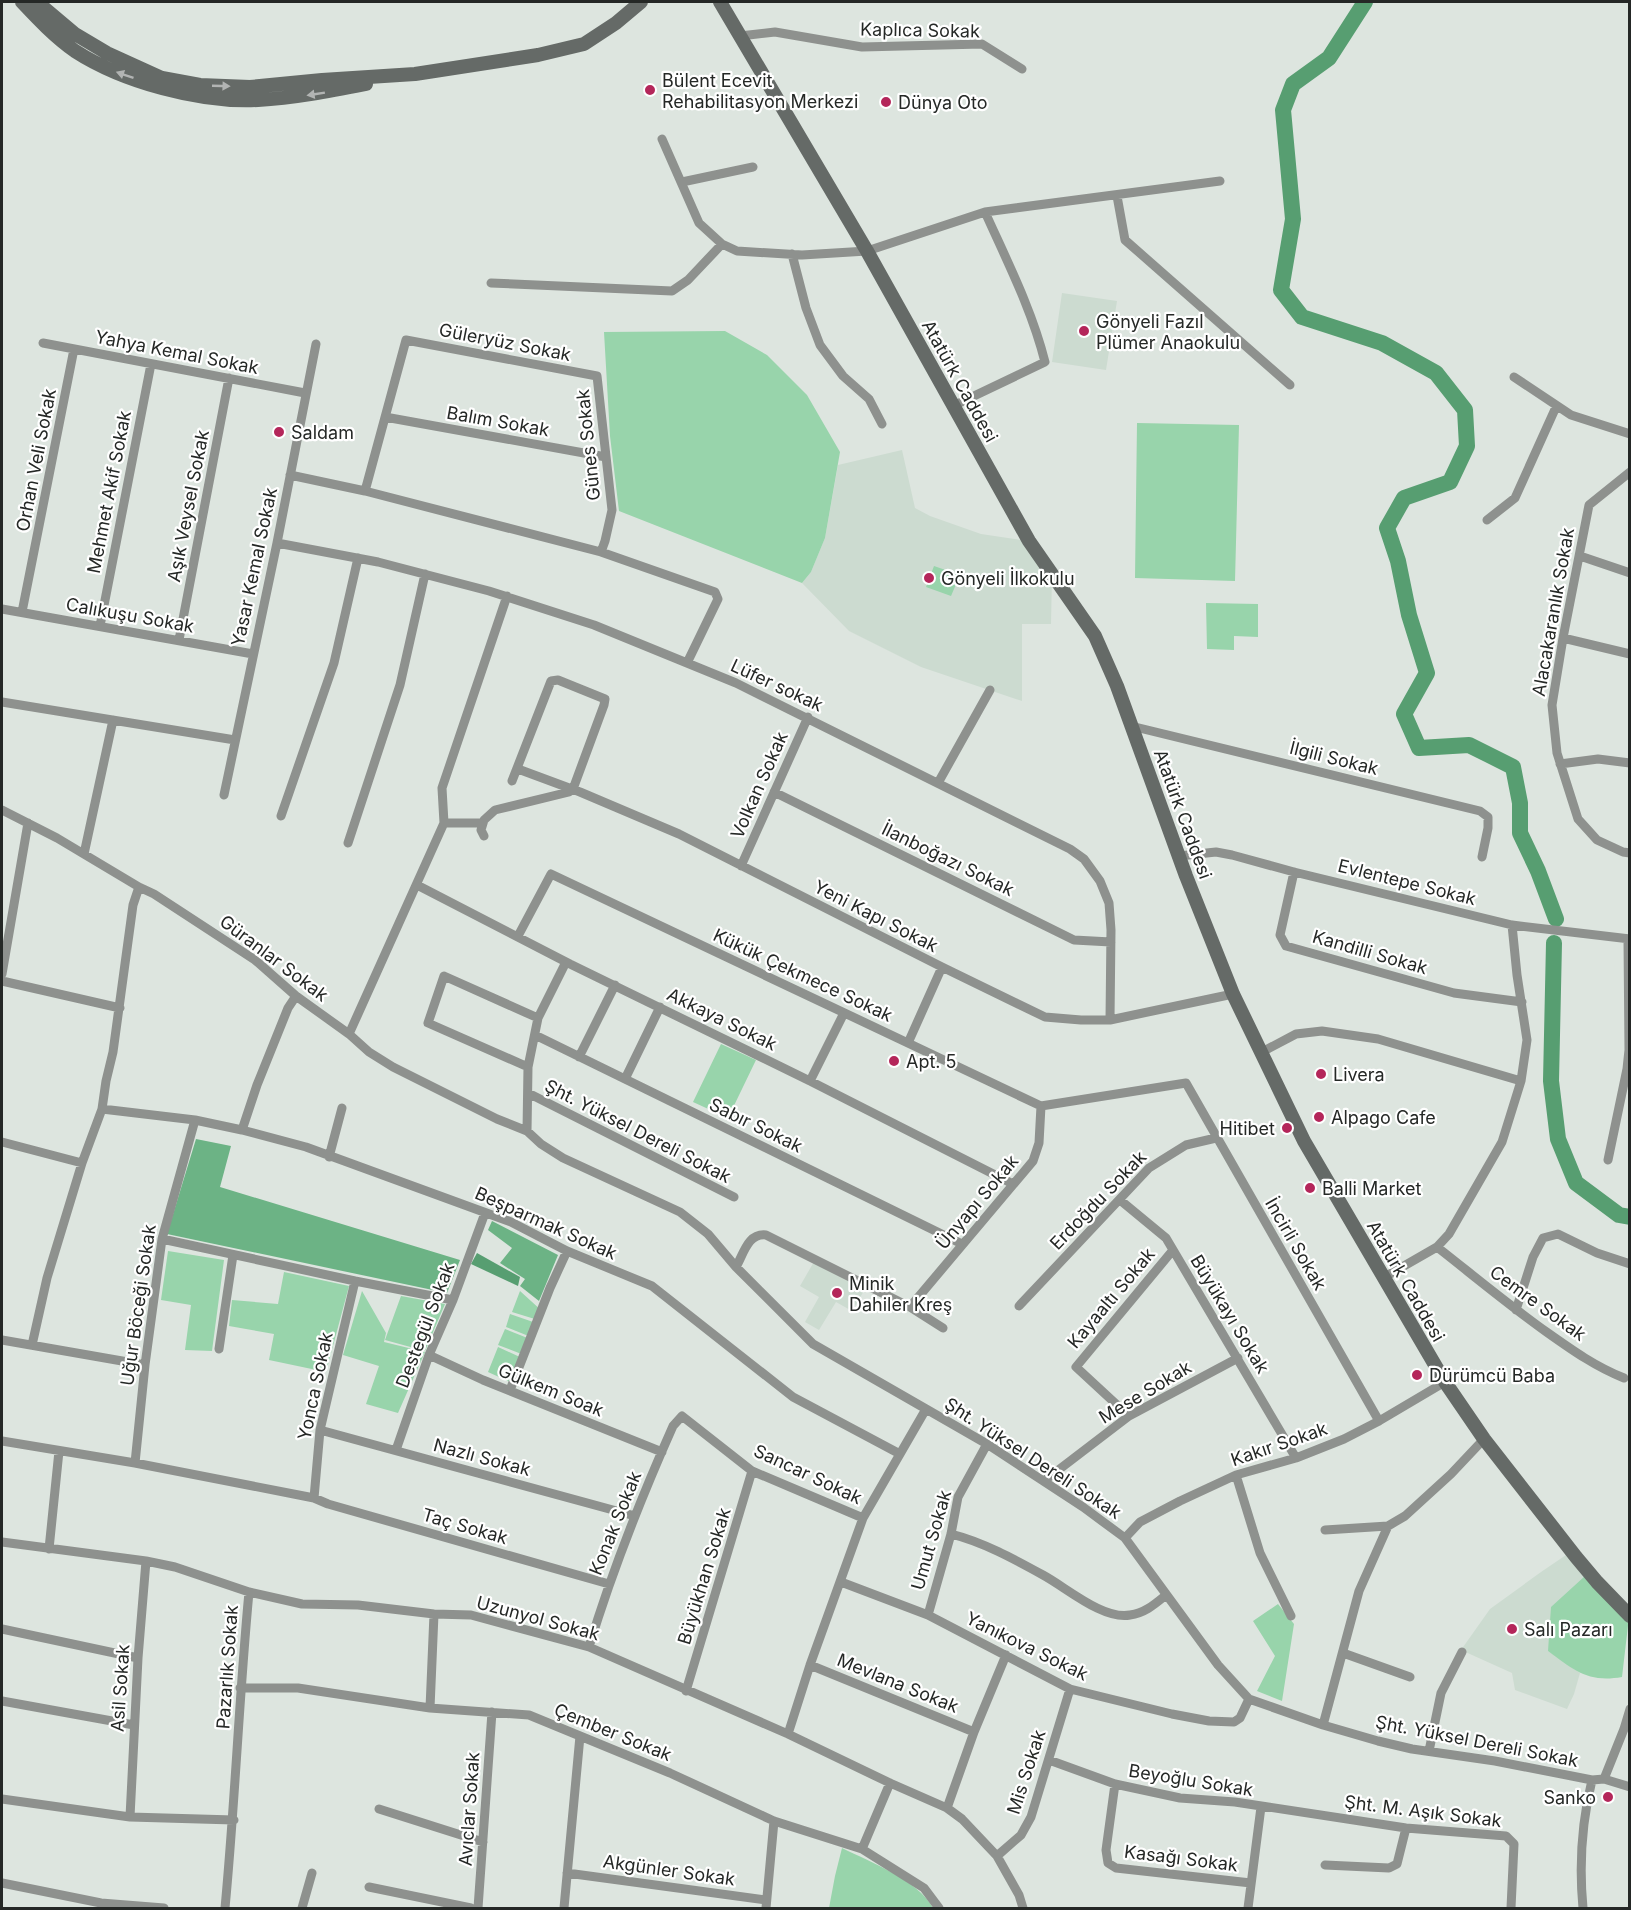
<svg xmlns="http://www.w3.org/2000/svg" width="1631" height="1910" font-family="Inter,sans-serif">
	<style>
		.built { fill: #ccdbd0 }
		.green { fill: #98d4ab }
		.forest { fill: #6cb385 }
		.water { fill: #579e71 }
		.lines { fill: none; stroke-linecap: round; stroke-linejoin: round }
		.river { stroke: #579e71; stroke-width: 16 }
		.street { stroke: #8e918e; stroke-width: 9 }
		.secondary { stroke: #656a67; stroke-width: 14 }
		.oneway { fill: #b2b4b3 }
		.poi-dot { fill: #b4265a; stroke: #fff; stroke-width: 2 }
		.labels { text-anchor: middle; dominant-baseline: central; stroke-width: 4.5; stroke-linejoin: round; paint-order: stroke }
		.street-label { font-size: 18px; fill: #252826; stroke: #fff }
		.poi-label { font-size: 18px; fill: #252826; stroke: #fff; text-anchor: start }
	</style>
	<rect width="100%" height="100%" fill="#dde5df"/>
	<path class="built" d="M1062,293L1117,301L1106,370L1052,362Z
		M902,450L915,508L930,516L981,534L1021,540L1052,574L1051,624H1022V701L921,667L849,631L802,583L811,572L825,538L838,465Z
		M815,1260L865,1289L852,1311L836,1302L819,1330L805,1322L819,1297L800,1286Z
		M1569,1553L1585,1576L1548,1651L1580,1673L1574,1694L1567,1709L1515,1690L1512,1673L1461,1650L1490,1609L1541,1572Z"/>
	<path class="green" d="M725,331L767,355L807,395L840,452L825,538L811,572L802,583L619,511L610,436L604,332Z
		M1137,423L1239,425L1235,581L1135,578Z
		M934,566L960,575L951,596L926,587Z
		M1206,603L1258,604V637L1234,636V650L1207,649Z
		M721,1044L756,1060L728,1118L693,1102Z
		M168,1251L224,1260L212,1351L185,1350L191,1305L161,1300Z
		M284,1272L349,1286L326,1372L269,1360L274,1334L229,1326L232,1300L278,1304Z
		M362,1291L386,1333L384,1342L425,1352L398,1413L366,1404L379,1366L343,1355Z
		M520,1291L542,1311L538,1320L512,1312Z
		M401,1296L445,1304L425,1351L385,1340Z
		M510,1314L536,1323L531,1337L506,1327Z
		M505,1329L530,1339L524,1355L498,1345Z
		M498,1347L522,1358L512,1383L488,1372Z
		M1585,1576L1629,1617L1622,1677C1588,1683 1574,1670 1548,1651L1551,1607Z
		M1278,1604L1294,1624L1282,1701L1257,1691L1275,1656L1253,1621Z
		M842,1848C870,1862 918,1880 933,1908H829L835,1876Z"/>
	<path class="forest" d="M196,1139L231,1146L220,1187L460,1260L447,1293L167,1234Z
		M492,1221L558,1255L539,1301L520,1286L525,1279L500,1263L512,1248L488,1230Z"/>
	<path class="water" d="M477,1253L520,1277L518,1286L471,1264Z"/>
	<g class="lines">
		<path class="river" d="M1365,2L1329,58L1293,84L1283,110L1293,219L1281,290L1302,317L1382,343L1436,373L1465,410L1467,446L1450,482L1404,498L1387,528L1398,561L1409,615L1427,673L1404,714L1419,748L1469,745L1513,767L1520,803V833L1538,871L1556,919
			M1554,943L1551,1081L1558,1139L1576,1183L1619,1215L1630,1217"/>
		<path class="street" d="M740,36L775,32L862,47L982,44L1022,69
			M662,139L699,223L722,244L737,251L802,255L867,251L985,212L1220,181
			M682,182L753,167
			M1117,196L1125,240L1290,385
			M792,254L806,308L820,345L843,376L869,399L882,424
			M491,283L672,291L688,280L722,244
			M43,343L305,393
			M1514,377L1571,415L1630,434
			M953,406L1045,362C1032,310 1007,261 985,212
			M385,417L606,457
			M1630,472L1589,505L1563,638L1552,705L1557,753L1578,819L1597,840L1623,852L1630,853
			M290,475L365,491L601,552
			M365,491L406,340L597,376L612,510L605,541L601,552L715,592L718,599L687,663
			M1487,520L1515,498L1556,407
			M277,543L378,562L489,591L594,625L736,683L1070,849L1084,859L1100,881L1109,903L1111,930L1110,1020
			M1580,556L1630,573
			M2,609L253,654
			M22,612L74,349
			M100,626L151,364
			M1563,638L1630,654
			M179,640L229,378
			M2,702L235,740
			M1131,726L1480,811L1488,817V828L1482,857
			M1560,764L1598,759L1630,763
			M518,769L580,792L679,834L942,967L1045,1017L1081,1020H1110L1233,994
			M938,783L990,690
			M774,792L1074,940L1111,942
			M224,795L277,543L316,344
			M2,810L57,838L139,887L154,894L255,960L296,996L349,1034L369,1052L393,1067L497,1119L527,1131L541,1144L563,1158L680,1212L708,1234L736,1267L813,1344L987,1444L1083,1507L1125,1538L1218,1665L1249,1699L1323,1725L1378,1741L1412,1749L1495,1761L1592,1780L1604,1779L1630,1787
			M281,816L334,663L358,558
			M444,823H483
			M484,836L481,830L484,820L495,810L569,792L573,789L604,705L605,699L558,680L551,681L512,781
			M348,843L400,685L425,574
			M84,854L113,720
			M1179,856L1216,852L1232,855L1294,872L1512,925L1630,939
			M741,866L808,717
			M1294,872L1280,935L1286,946L1454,993L1522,1002
			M417,885L570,964L810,1081L1013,1184
			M518,936L551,874L1041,1106
			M2,974L28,823
			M2,981L120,1008
			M349,1034L444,823L442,788L507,596
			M535,1035L962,1244
			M908,1043L942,967
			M1262,1052L1296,1034L1322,1031L1378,1039L1521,1081
			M579,1057L615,985
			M528,1067L428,1023L444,976L538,1018
			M625,1079L660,1007
			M810,1081L844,1013
			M528,1093L734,1197
			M1041,1106L1186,1083L1379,1421
			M102,1109L195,1120L242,1130L306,1147L511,1222L567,1251L652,1286L793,1397L900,1454
			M242,1130L257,1085L288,1008L296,996
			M527,1131L528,1067L538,1018L566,962
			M2,1142L82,1163
			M329,1157L342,1108
			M1608,1160L1627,1069L1629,1050L1628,939
			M1120,1200L1166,1238L1296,1458
			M162,1239L355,1281L453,1300
			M1437,1247C1474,1276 1510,1306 1548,1333C1572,1350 1596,1367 1624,1378
			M736,1267C744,1253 748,1233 766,1235L910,1307L943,1328
			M1383,1278L1437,1247L1449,1234L1502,1142L1521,1081L1527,1040L1517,975L1512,925
			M1019,1306L1149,1168L1186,1145L1216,1138
			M910,1307L1033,1161L1039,1143L1041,1106
			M1516,1310L1533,1257L1543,1238L1558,1234L1597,1253L1630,1264
			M2,1340L145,1365
			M32,1345L47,1278L82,1163L102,1109L106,1081L113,1052L133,905L139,887
			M219,1349L233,1255
			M429,1355L483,1380L662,1452
			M510,1390L550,1288L567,1251
			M1129,1416L1076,1367L1173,1250
			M320,1430L635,1516
			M2,1441L135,1463L314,1498L328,1504L609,1584
			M396,1450L429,1355L453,1300L485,1213
			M135,1463L145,1365L162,1239L195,1120
			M1236,1475L1260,1553L1291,1616
			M1044,1481L1129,1416L1238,1358
			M314,1498L320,1430L355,1281
			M1325,1530L1388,1526L1405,1516L1451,1474L1484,1439
			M951,1534C983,1542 1014,1559 1043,1575C1067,1588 1103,1620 1130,1615C1145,1613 1155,1604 1166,1595
			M1125,1538L1140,1522L1180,1501L1236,1475L1296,1458L1344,1439L1379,1421L1445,1382
			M2,1542L146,1561L175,1567L249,1592L302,1604L358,1605L434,1614L471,1615L589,1647L788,1734L890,1783L947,1808L962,1819L997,1856L1019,1895L1023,1908
			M49,1549L59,1451
			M841,1582L928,1615L1070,1689L1172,1714L1209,1721L1234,1722L1240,1718L1249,1699
			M928,1615L951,1534L958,1497L987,1444
			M2,1629L138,1658
			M589,1647C612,1571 641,1498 673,1426L682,1416L752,1471L863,1518
			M1343,1653L1410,1677
			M810,1665L974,1732
			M240,1688H298L430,1708L529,1715L670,1773L774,1821L862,1849L924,1888L939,1908
			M686,1691L752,1471
			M2,1701L134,1725
			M430,1708L434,1614
			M1323,1725L1359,1591L1388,1526
			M788,1734L810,1665L863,1518L926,1409
			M1429,1751L1441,1693L1462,1652
			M1049,1760L1115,1784L1180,1798L1235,1802L1406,1828L1506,1836L1514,1844L1511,1908
			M1604,1779L1624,1729L1630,1709
			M1115,1784L1106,1850L1108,1863L1116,1868L1251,1883
			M2,1799L130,1817L234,1820
			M947,1808L974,1732L1006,1655
			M379,1809L483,1842
			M130,1817L138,1658L146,1561
			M862,1849L890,1783
			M997,1856L1021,1835L1031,1817L1070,1689
			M1325,1865L1389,1868L1397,1864L1406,1828
			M567,1873L766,1900
			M2,1883L101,1903L164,1908
			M369,1887L471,1908
			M225,1908C235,1803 239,1698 249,1592
			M302,1908L312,1873
			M478,1908L492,1712
			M564,1908L580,1736
			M766,1908L774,1821
			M1248,1908L1261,1807
			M1583,1908C1579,1866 1582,1821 1592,1780"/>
		<path class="secondary" d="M22,2C38,19 55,37 75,51C123,82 200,103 258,100C294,98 330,91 366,84
			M39,2L43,7L75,34L107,53L162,78L200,85L250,87L322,80L415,74L538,55L584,44L616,23L641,2
			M720,2L867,251L1029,541L1095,636L1117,686L1186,876L1233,994L1304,1141L1445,1382L1484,1439L1576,1557L1597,1582L1630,1616"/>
	</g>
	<defs><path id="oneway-solid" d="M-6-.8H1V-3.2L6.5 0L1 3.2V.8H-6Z" transform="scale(1.5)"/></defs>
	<g class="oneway">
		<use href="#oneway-solid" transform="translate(125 75) rotate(-161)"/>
		<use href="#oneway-solid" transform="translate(221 86) rotate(2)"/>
		<use href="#oneway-solid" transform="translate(316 94) rotate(171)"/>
	</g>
	<g class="poi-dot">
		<circle cx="650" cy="90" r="6"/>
		<circle cx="886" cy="102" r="6"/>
		<circle cx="1084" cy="331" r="6"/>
		<circle cx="279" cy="432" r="6"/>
		<circle cx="929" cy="578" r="6"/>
		<circle cx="894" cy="1061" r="6"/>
		<circle cx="1321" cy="1074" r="6"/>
		<circle cx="1319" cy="1117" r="6"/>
		<circle cx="1287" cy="1128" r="6"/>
		<circle cx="1310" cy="1188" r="6"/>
		<circle cx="837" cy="1293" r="6"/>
		<circle cx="1417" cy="1375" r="6"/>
		<circle cx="1512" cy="1629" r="6"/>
		<circle cx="1608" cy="1797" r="6"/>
	</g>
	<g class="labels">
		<g class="street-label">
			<text transform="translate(920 30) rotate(1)">Kaplıca Sokak</text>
			<text transform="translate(505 342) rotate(11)">Güleryüz Sokak</text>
			<text transform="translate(177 352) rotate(11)">Yahya Kemal Sokak</text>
			<text transform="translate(960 381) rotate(61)">Atatürk Caddesi</text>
			<text transform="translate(498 421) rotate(10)">Balım Sokak</text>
			<text transform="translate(588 445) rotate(-96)">Günes Sokak</text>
			<text transform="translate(36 460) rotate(-79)">Orhan Veli Sokak</text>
			<text transform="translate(109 492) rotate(-79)">Mehmet Akif Sokak</text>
			<text transform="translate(188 506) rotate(-79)">Aşık Veysel Sokak</text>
			<text transform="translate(254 567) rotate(-78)">Yasar Kemal Sokak</text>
			<text transform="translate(1553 612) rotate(-80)">Alacakaranlık Sokak</text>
			<text transform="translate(130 615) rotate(10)">Calıkuşu Sokak</text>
			<text transform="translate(777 685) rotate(25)">Lüfer sokak</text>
			<text transform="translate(1334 758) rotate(14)">İlgili Sokak</text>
			<text transform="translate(759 785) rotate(-66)">Volkan Sokak</text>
			<text transform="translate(1183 814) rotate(70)">Atatürk Caddesi</text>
			<text transform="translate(948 859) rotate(26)">İlanboğazı Sokak</text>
			<text transform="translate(1407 882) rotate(14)">Evlentepe Sokak</text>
			<text transform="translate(876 916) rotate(27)">Yeni Kapı Sokak</text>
			<text transform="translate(1370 952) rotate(16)">Kandilli Sokak</text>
			<text transform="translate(274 958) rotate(37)">Güranlar Sokak</text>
			<text transform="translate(803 975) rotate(25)">Kükük Çekmece Sokak</text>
			<text transform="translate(722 1019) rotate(26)">Akkaya Sokak</text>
			<text transform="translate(756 1125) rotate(26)">Sabır Sokak</text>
			<text transform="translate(638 1131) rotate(27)">Şht. Yüksel Dereli Sokak</text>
			<text transform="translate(1098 1200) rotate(-46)">Erdoğdu Sokak</text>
			<text transform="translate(977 1202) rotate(-50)">Ünyapı Sokak</text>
			<text transform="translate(546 1223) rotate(24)">Beşparmak Sokak</text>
			<text transform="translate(1296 1244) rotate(60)">İncirli Sokak</text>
			<text transform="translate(1406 1281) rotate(60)">Atatürk Caddesi</text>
			<text transform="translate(1111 1298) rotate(-50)">Kayaaltı Sokak</text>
			<text transform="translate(1538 1303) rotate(36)">Cemre Sokak</text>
			<text transform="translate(138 1305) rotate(-82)">Uğur Böceği Sokak</text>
			<text transform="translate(1230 1314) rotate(59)">Büyükayı Sokak</text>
			<text transform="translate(425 1325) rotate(-69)">Destegül Sokak</text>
			<text transform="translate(315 1386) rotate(-78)">Yonca Sokak</text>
			<text transform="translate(551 1390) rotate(22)">Gülkem Soak</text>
			<text transform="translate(1145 1392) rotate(-31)">Mese Sokak</text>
			<text transform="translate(1279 1444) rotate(-19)">Kakır Sokak</text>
			<text transform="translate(482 1457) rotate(15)">Nazlı Sokak</text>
			<text transform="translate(1033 1458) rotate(33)">Şht. Yüksel Dereli Sokak</text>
			<text transform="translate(808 1474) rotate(25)">Sancar Sokak</text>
			<text transform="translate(615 1523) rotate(-68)">Konak Sokak</text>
			<text transform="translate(465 1526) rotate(16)">Taç Sokak</text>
			<text transform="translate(931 1540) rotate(-74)">Umut Sokak</text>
			<text transform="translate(704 1576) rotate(-73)">Büyükhan Sokak</text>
			<text transform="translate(538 1618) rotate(15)">Uzunyol Sokak</text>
			<text transform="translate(1027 1646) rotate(26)">Yanıkova Sokak</text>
			<text transform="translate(227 1667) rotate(-86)">Pazarlık Sokak</text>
			<text transform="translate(898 1683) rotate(22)">Mevlana Sokak</text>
			<text transform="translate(120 1688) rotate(-86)">Asil Sokak</text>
			<text transform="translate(613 1732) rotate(22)">Çember Sokak</text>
			<text transform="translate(1477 1741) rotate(11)">Şht. Yüksel Dereli Sokak</text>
			<text transform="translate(1026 1772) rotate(-72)">Mis Sokak</text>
			<text transform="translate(1191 1780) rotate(9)">Beyoğlu Sokak</text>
			<text transform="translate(469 1809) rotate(-86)">Avıclar Sokak</text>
			<text transform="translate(1423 1811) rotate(7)">Şht. M. Aşık Sokak</text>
			<text transform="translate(1181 1858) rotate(7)">Kasağı Sokak</text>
			<text transform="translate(669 1870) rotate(8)">Akgünler Sokak</text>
		</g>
		<g class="poi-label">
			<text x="662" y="80">Bülent Ecevit<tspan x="662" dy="21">Rehabilitasyon Merkezi</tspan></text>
			<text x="898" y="102">Dünya Oto</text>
			<text x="1096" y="321">Gönyeli Fazıl<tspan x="1096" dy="21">Plümer Anaokulu</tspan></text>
			<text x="291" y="432">Saldam</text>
			<text x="941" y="578">Gönyeli İlkokulu</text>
			<text x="906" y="1061">Apt. 5</text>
			<text x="1333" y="1074">Livera</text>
			<text x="1331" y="1117">Alpago Cafe</text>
			<text x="1275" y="1128" text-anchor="end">Hitibet</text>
			<text x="1322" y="1188">Balli Market</text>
			<text x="849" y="1283">Minik<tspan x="849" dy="21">Dahiler Kreş</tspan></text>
			<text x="1429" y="1375">Dürümcü Baba</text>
			<text x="1524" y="1629">Salı Pazarı</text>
			<text x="1596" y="1797" text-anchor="end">Sanko</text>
		</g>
	</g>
	<rect width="1631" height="1910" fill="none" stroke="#252826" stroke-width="6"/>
</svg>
